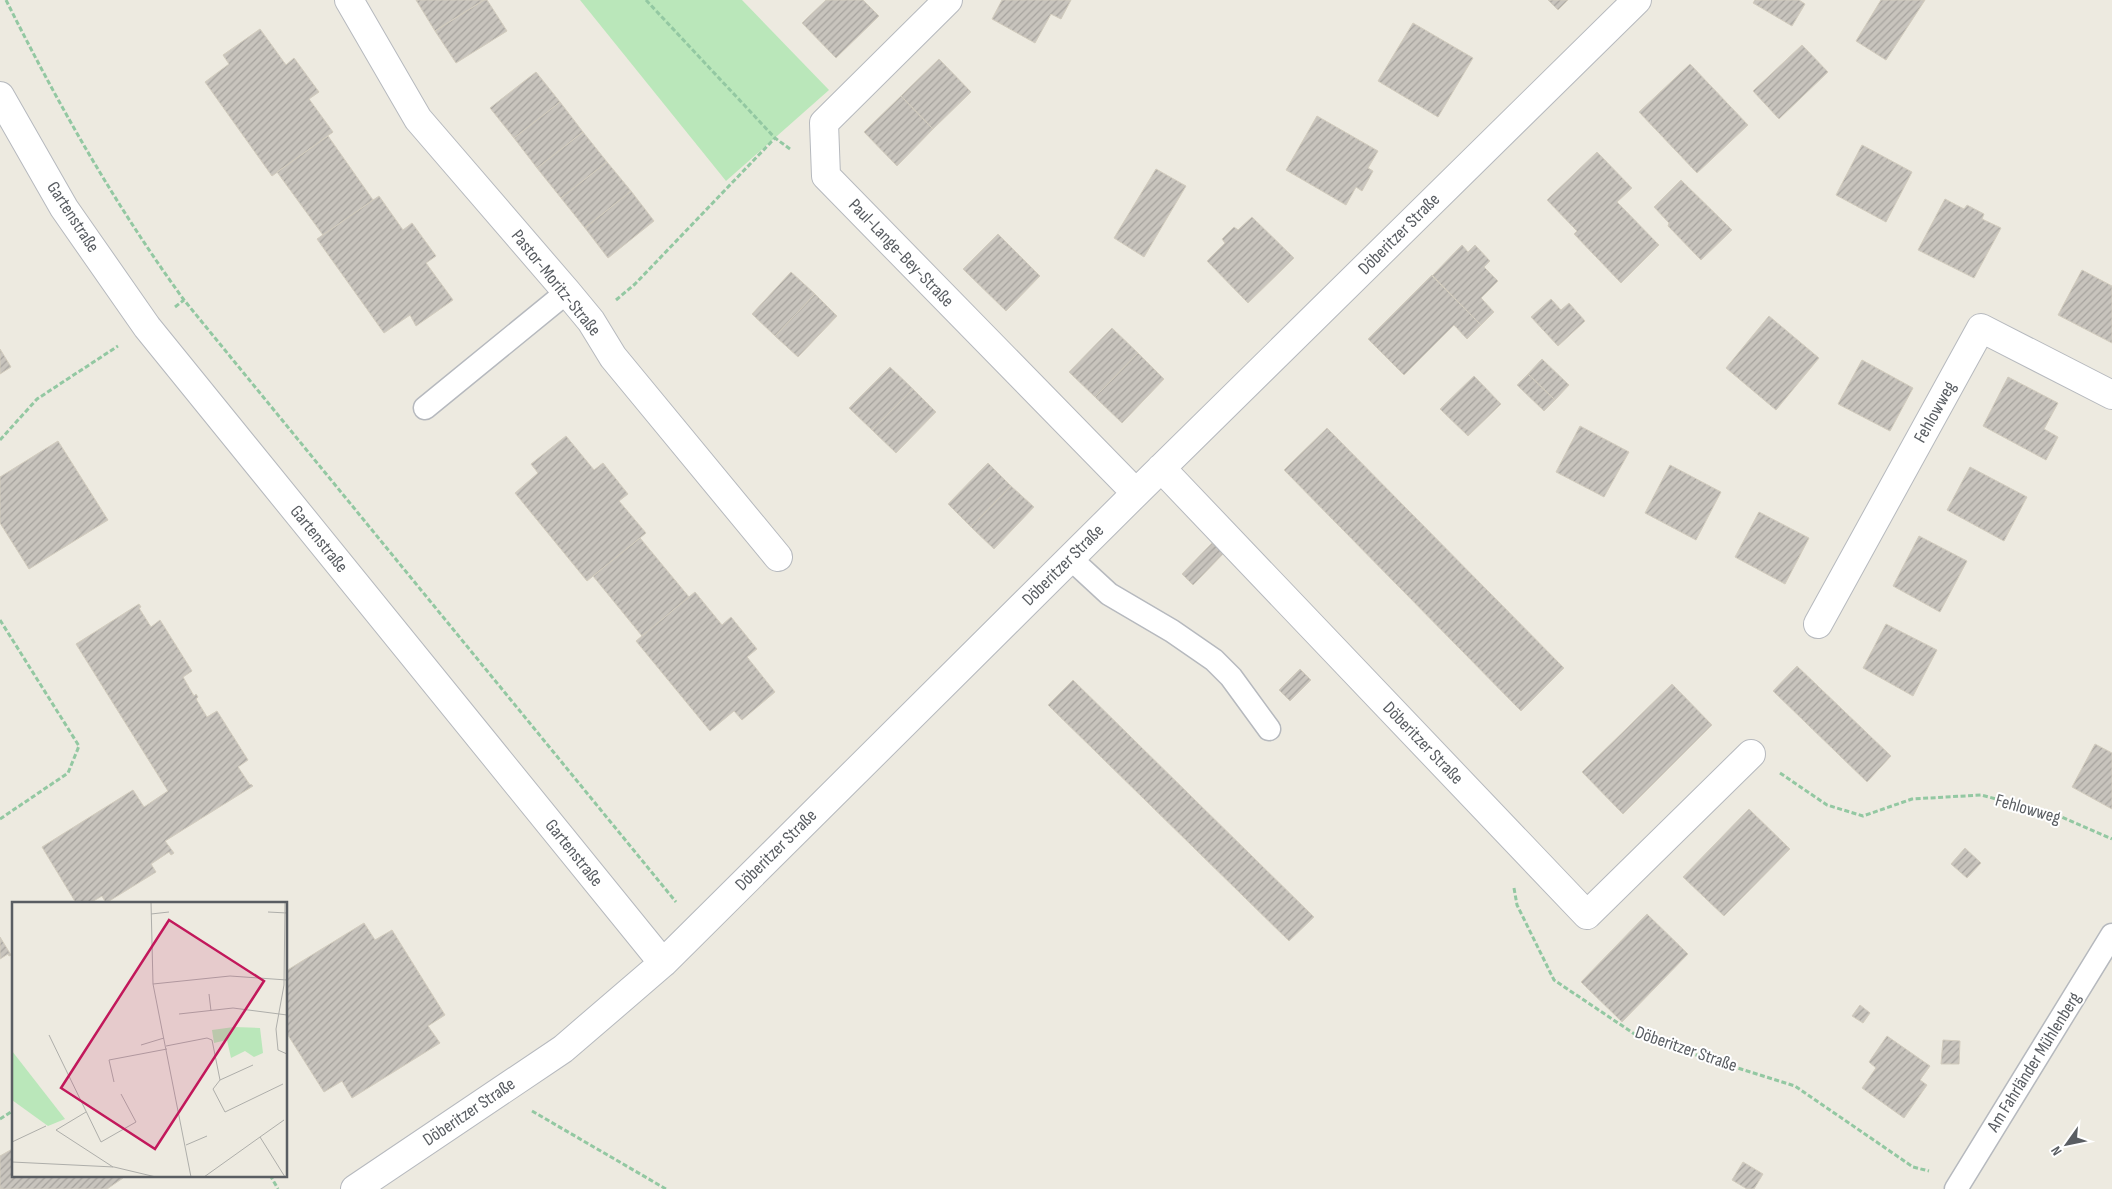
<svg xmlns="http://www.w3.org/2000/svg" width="2112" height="1189" font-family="'Sofia Sans Condensed',sans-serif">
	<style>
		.green { fill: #bae7ba }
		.building { fill: url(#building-hatch); stroke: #d2ccbe }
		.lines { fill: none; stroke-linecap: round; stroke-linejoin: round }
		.lane-casing { stroke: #b6b9be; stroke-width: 25 }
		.street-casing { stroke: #b6b9be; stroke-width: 30 }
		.path { stroke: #93c8a2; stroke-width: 3; stroke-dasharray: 5 2.5; stroke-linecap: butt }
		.lane { stroke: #fff; stroke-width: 22 }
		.street { stroke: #fff; stroke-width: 28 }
		.labels { text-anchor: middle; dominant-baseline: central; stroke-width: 4; stroke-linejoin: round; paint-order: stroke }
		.street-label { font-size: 18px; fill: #595d62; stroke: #fff }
		.inset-road { fill: none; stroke: #aeaeaa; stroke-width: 1 }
		.view { fill: #c2185b; fill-opacity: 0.15; stroke: #c2185b; stroke-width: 2.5 }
		.inset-edge { fill: none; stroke: #595d62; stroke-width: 2.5 }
	</style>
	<defs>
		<pattern id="building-hatch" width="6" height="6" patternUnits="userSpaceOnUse" patternTransform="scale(1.25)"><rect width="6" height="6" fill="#c8c4bd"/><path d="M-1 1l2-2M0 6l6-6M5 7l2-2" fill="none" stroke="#a5a29d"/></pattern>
	</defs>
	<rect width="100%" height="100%" fill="#edeae0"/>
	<path class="green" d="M580,0H742L829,90L726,181Z"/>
	<path class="building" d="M416,0H484L435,31Z
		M484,0H487L507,31L456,63L435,31Z
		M826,0H863L879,16L836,58L802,23Z
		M1002,0H1071L1061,19L1051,14L1035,43L992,19Z
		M1548,0H1568L1558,10Z
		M1755,0H1799L1805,4L1792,26L1753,3Z
		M1881,0H1925L1886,60L1856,41Z
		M1413,23L1473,58L1438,117L1378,81Z
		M260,29L286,65L294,58L319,92L309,99L333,132L272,176L205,82L229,64L223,55Z
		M1802,45L1828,72L1779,119L1753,91Z
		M939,59L971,92L933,129L901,96Z
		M1690,64L1748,125L1697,173L1639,112Z
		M536,72L560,102L514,138L490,108Z
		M901,96L933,129L897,166L864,132Z
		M560,102L583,132L537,168L514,138Z
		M1317,116L1378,151L1368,168L1373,171L1362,191L1356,187L1346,205L1286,170Z
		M583,132L607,162L561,198L537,168Z
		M328,136L373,200L323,235L277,172Z
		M1862,145L1912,172L1886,222L1836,195Z
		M1597,152L1632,188L1617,202L1659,245L1621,283L1574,234L1577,231L1547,200Z
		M607,162L631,191L585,228L561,198Z
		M1156,169L1186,186L1144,257L1114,238Z
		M1681,180L1732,230L1701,260L1668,226L1669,223L1654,207Z
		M631,191L654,221L608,258L585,228Z
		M379,196L403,230L412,223L436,256L426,263L453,300L416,326L410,315L384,333L317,239Z
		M1945,199L1964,209L1967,205L1984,214L1982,219L2001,228L1974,278L1918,250Z
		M1252,217L1294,258L1248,303L1207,261L1225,243L1222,239L1234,227L1238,230Z
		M998,234L1040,276L1006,311L963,269Z
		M1462,245L1468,252L1475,245L1490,261L1484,267L1498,281L1481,298L1494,312L1481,325L1432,276Z
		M2082,270L2112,286V343L2058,315Z
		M791,272L815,294L775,336L752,314Z
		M1432,275L1481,325L1467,339L1454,325L1404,375L1368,339Z
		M815,294L837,316L798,357L775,336Z
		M1551,299L1561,310L1569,303L1585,321L1558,346L1531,317Z
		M1769,316L1819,358L1776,410L1726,368Z
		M1112,328L1138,353L1095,397L1069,372Z
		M0,349L11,367L0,374Z
		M1138,353L1164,379L1122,423L1095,397Z
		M1542,359L1569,385L1555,400L1528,374Z
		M1862,360L1913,388L1890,431L1838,404Z
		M890,367L913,389L872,430L849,408Z
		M1528,374L1555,400L1544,411L1517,385Z
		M1474,376L1501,404L1468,436L1440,409Z
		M2008,377L2058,403L2044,429L2058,437L2046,460L1983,426Z
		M913,389L936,412L896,453L872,430Z
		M1580,426L1629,452L1604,497L1556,472Z
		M1327,428L1564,668L1521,711L1284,470Z
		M566,436L594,470L603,463L628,494L619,501L646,533L587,581L515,493L538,473L531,464Z
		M58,441L108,520L29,569L0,523V477Z
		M988,463L1011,486L971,527L948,504Z
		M1670,465L1721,492L1696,540L1645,513Z
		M1970,467L2027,497L2004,541L1947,510Z
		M1011,486L1034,507L994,549L971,527Z
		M1759,512L1809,538L1785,584L1735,557Z
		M1919,536L1967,561L1940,612L1893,586Z
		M640,538L689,597L642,636L593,576Z
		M1212,543L1224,553L1193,585L1182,574Z
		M695,592L722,625L731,617L757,649L747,657L775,692L742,720L734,711L710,731L636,641Z
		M139,604L141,607L139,608L151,627L160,620L192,671L183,677L194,696L196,694L198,697L196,699L207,717L217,711L248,760L238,767L250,785L251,784L253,786L165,841L174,853L171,855L169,852L151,864L156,872L106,903L102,896L90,903H76L42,847L133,790L144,807L168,791L76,644Z
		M1886,624L1937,650L1913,696L1863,668Z
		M1797,666L1891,756L1867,782L1773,691Z
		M1300,669L1311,680L1290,701L1279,690Z
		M1073,680L1314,917L1289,941L1048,705Z
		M1672,684L1712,725L1623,814L1582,772Z
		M2095,744L2112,753V809L2072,787Z
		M1749,809L1790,849L1724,916L1683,877Z
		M1965,848L1981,863L1967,878L1951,864Z
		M1647,914L1688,954L1622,1022L1581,982Z
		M364,923L375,940L392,930L445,1015L428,1026L440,1043L352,1098L342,1081L324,1092L286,1032V971Z
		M0,937L11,955L9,956L8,954L0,959Z
		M1860,1005L1870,1013L1863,1023L1852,1016Z
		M1887,1036L1930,1066L1920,1080L1927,1085L1904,1118L1862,1088L1876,1068L1869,1062Z
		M1943,1040L1960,1041L1959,1064H1941Z
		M14,1148V1175H121L123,1178L107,1189H0V1156Z
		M1743,1162L1763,1174L1754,1189H1747L1732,1180Z"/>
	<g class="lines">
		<g class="lane-casing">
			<path id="lane" d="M425,408L567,292
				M1070,558L1109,594L1172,631L1214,660L1231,677L1269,729
				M1956,1189L2112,935"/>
		</g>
		<g class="street-casing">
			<path id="street" d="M349,0L418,119L567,292L591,321L613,357L778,557
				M948,0L824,123L826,176L1136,493
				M0,96L64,208L147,327L663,963
				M1161,468L1587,915L1751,754
				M1818,624L1981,328L2112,395
				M355,1189L563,1049L663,963L1136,493L1637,0"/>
		</g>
		<path class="path" d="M6,0C58,104 115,205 184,300L676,902
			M646,0L775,138L790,149
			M616,300L635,284L775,138
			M175,307L184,300
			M0,440L37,399L118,346
			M0,620L79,746L68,773L0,819
			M1780,773L1827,805L1863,816L1912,799L1981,795L2057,815L2112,839
			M1514,888L1517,905L1554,980L1639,1037L1795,1086L1913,1167L1929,1171
			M532,1111L666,1189
			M0,1119L14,1110
			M270,1175L278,1189"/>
		<use href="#lane" class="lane"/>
		<use href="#street" class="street"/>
	</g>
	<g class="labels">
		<g class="street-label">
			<text transform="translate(73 217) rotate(57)">Gartenstraße</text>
			<text transform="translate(1399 234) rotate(-45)">Döberitzer Straße</text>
			<text transform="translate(901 253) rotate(46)">Paul-Lange-Bey-Straße</text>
			<text transform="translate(556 283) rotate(51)">Pastor-Moritz-Straße</text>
			<text transform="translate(1935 412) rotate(-61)">Fehlowweg</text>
			<text transform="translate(319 539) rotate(51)">Gartenstraße</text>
			<text transform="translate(1063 565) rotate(-45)">Döberitzer Straße</text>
			<text transform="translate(1423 743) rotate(46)">Döberitzer Straße</text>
			<text transform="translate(2028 809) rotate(16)">Fehlowweg</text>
			<text transform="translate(776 850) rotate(-45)">Döberitzer Straße</text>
			<text transform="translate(574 853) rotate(51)">Gartenstraße</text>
			<text transform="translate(1686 1049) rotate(19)">Döberitzer Straße</text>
			<text transform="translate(2034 1062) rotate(-58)">Am Fahrländer Mühlenberg</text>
			<text transform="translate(469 1112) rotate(-34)">Döberitzer Straße</text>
		</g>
	</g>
	<g transform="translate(12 902)">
		<rect width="275" height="275" fill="#edeae0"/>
		<path d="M0,149L53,217L36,224L0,198Z" fill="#bae7ba"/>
		<path d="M222,125L248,126L251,151L242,155L233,149L219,156L215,138L202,141L200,128Z" fill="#bae7ba"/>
		<path class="inset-road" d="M139,0L141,82L179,275M273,0L272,83L264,127L266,148L275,152M256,10L275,11M139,12L157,10M141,82L218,74L275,78M197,92L199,109M167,112L221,106L275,113M37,133L89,240L124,220L109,192M129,143L152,136M154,144L195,136L200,138L208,178L201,187L213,210L271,182M208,178L241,163M102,180L97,158L155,147M74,210L44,228L101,265M248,235L272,218M0,240L34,224M174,243L195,234M0,260L102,265L144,275M192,275L248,235L273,275"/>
		<path class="view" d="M157,18L252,79L143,247L49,186Z"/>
		<rect width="275" height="275" class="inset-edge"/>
	</g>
	<g transform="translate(2067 1144) rotate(237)" stroke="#ffffff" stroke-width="4" paint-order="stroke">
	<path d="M0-4L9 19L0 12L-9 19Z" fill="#595d62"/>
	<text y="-8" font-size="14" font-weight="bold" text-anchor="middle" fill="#595d62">N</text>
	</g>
</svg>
